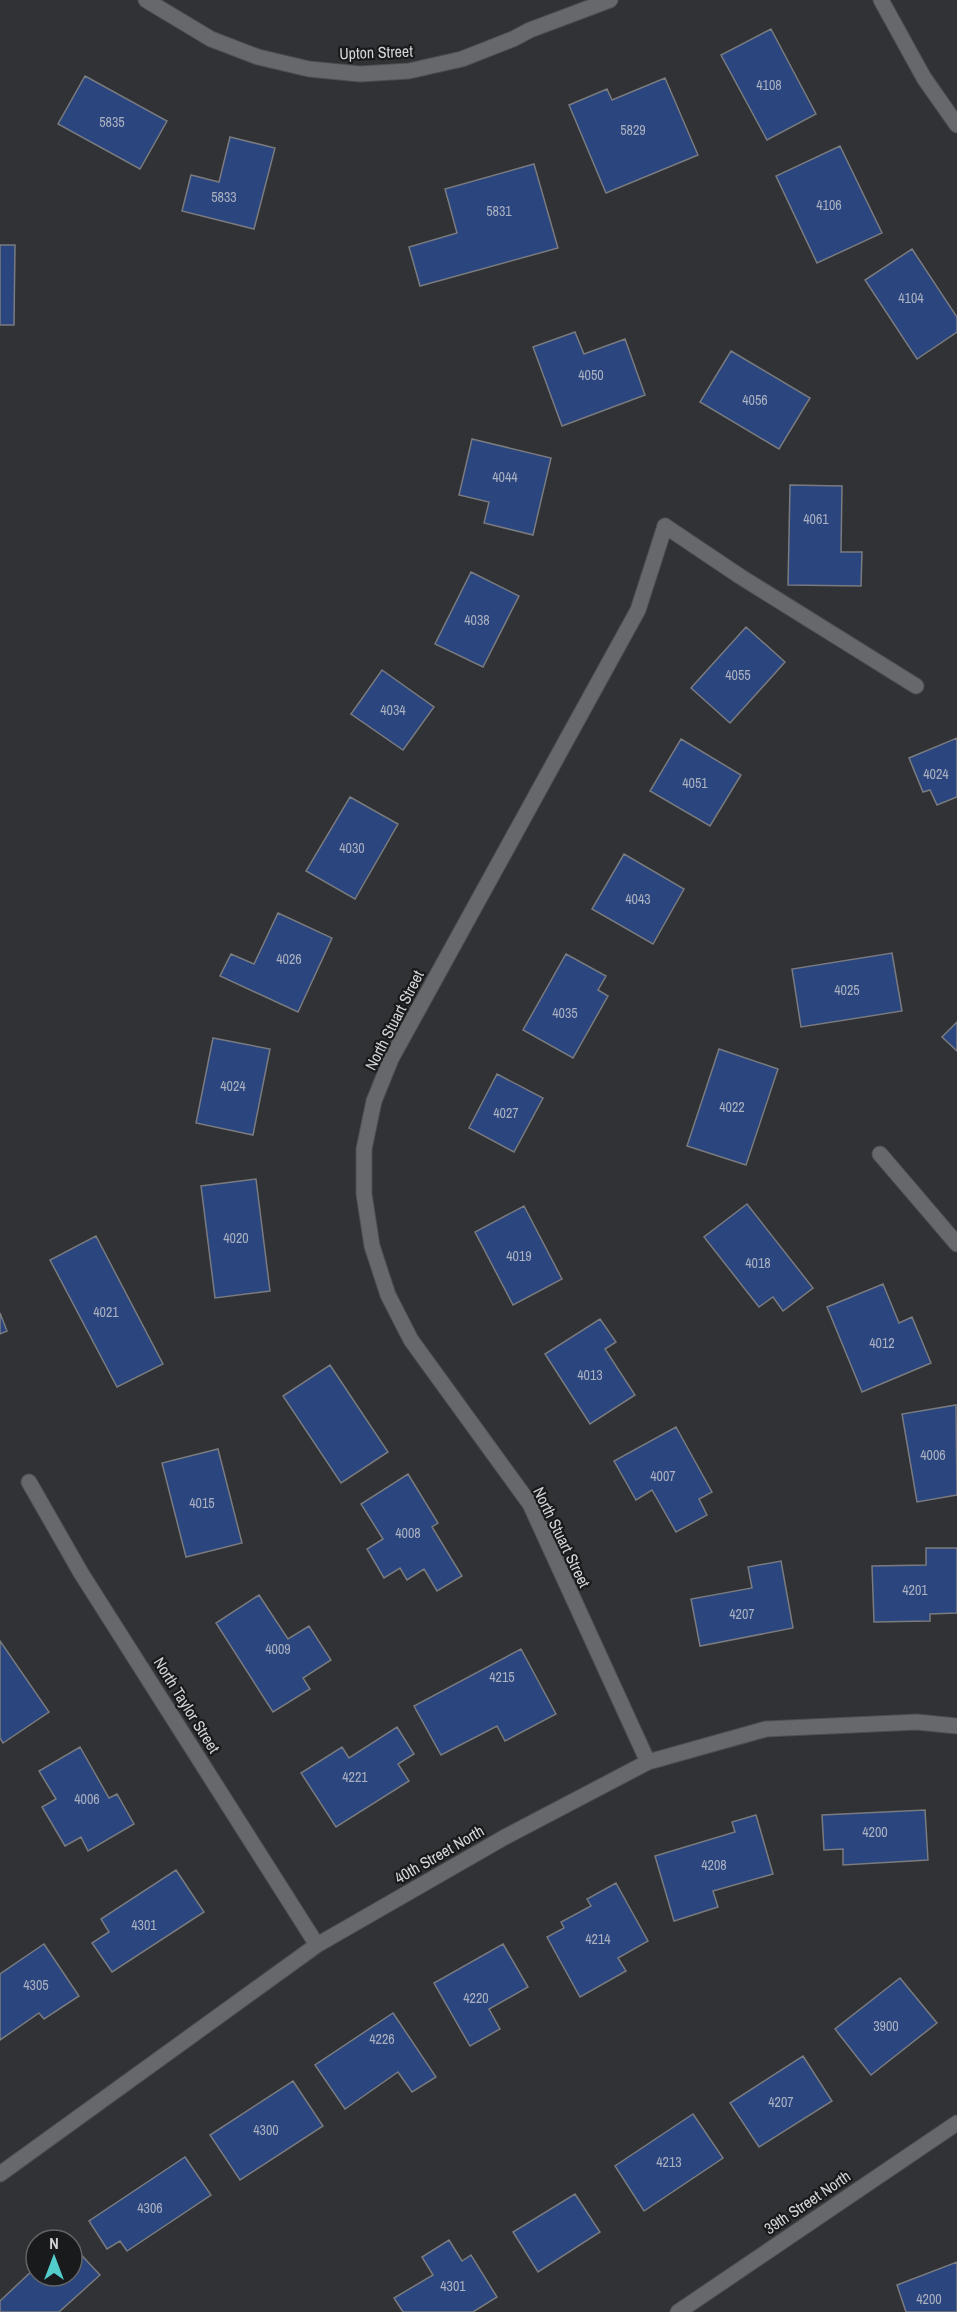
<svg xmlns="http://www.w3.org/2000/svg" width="957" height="2312" font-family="'Archivo Narrow',sans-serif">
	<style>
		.building { fill: #2b457e; stroke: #797b7f; stroke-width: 1.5 }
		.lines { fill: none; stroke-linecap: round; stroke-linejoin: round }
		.service-casing { stroke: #4c4e51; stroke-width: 17 }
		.minor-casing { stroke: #4c4e51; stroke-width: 17 }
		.service { stroke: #66686c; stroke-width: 15 }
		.minor { stroke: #66686c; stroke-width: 15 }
		.labels { text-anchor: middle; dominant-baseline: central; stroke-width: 4.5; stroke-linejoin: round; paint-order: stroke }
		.number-label { font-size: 14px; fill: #a9b0c0 }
		.street-label { font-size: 16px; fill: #d3d4d6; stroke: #191a1b }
	</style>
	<rect width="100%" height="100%" fill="#303235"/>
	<path class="building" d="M771,29L816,114L767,140L721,55Z
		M85,76L167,121L140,169L58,124Z
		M665,78L698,155L606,193L569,105L607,89L612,100Z
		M230,137L275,148L254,229L182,211L191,175L219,182Z
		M840,146L882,233L817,263L776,176Z
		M534,164L558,248L420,286L409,247L457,233L445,189Z
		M0,245H15L14,325H0Z
		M912,249L957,317V332L917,359L865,280Z
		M575,332L584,354L625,339L645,395L562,426L533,347Z
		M731,351L810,398L779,449L700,402Z
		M472,439L551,458L533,535L484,523L489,502L459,495Z
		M790,485L842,486L841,552H862L861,586L788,585Z
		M471,572L519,596L483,667L435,644Z
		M746,627L785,662L730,723L691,688Z
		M382,670L434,707L403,750L351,714Z
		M957,738V797L937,805L930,790L923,792L909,758Z
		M681,739L741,775L710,826L650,791Z
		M350,797L398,824L355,899L306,871Z
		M624,854L684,889L653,944L592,909Z
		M278,913L332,938L298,1012L220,976L231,954L254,964Z
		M892,953L902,1011L801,1027L792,969Z
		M566,954L606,976L598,990L608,996L573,1058L523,1030Z
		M957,1022V1051L942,1037Z
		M213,1038L270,1049L253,1135L196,1123Z
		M719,1049L778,1069L746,1165L687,1146Z
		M497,1074L543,1098L514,1152L469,1128Z
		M256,1179L270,1291L215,1298L201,1186Z
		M747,1204L813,1288L783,1311L773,1297L759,1307L704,1237Z
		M524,1206L562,1279L513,1305L475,1232Z
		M96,1236L163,1364L117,1387L50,1260Z
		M883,1284L899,1323L912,1317L931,1363L862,1392L827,1307Z
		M0,1313L7,1331L0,1334Z
		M600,1319L616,1342L605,1349L635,1395L590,1424L545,1354Z
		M330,1365L388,1452L341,1483L283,1396Z
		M956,1405L957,1495L917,1502L902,1414Z
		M676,1427L712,1492L699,1499L707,1515L676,1532L652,1490L636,1500L614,1461Z
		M218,1449L242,1543L186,1557L162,1463Z
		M408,1474L438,1523L432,1527L462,1576L437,1591L424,1569L407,1580L400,1568L384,1578L367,1549L383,1539L361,1504Z
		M926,1548H957V1613L930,1614V1621L874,1622L872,1566L926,1565Z
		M781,1561L793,1628L700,1646L691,1599L752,1588L748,1567Z
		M259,1595L288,1639L309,1626L331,1660L303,1678L310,1689L273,1712L216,1623Z
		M0,1641L49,1712L3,1743L0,1738Z
		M521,1649L556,1714L505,1741L497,1726L441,1755L414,1706Z
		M397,1727L414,1754L398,1764L409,1781L336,1827L301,1773L342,1747L349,1758Z
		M80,1747L109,1798L117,1794L134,1824L88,1851L81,1837L65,1846L42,1807L56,1799L39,1771Z
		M925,1810L928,1860L843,1865V1849L824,1850L822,1815Z
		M756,1815L773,1874L713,1891L718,1907L674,1921L655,1856L735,1832L732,1822Z
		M176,1870L204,1912L112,1972L92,1943L109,1932L101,1919Z
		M616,1883L648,1941L618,1958L626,1971L580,1997L547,1937L564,1928L561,1922L591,1906L587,1899Z
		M44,1944L79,1996L44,2019L39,2013L0,2040V1974Z
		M503,1944L528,1987L489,2009L500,2029L470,2046L434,1983Z
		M900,1978L937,2023L871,2075L835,2029Z
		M393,2013L436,2077L412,2092L398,2072L345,2109L315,2065Z
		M803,2056L832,2101L759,2147L730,2103Z
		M293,2081L323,2126L240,2180L210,2135Z
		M693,2114L723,2158L644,2211L615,2166Z
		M185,2157L211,2195L127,2251L120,2241L107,2249L89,2221Z
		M575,2194L600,2232L538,2272L513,2232Z
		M449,2240L462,2261L471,2255L497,2297L473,2312H403L394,2298L433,2275L422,2257Z
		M72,2245L100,2275L59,2312H0V2301L36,2267V2276H72Z
		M957,2262V2312H906L897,2285Z"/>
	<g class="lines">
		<g class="service-casing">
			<path id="service" d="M665,526L741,577L916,686"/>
		</g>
		<g class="minor-casing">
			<path id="minor" d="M146,0L211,39L258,57L309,69L360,74L409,71L462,59L513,39L530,30L610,0
				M881,0L924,78L957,125
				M880,1154L957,1244
				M29,1482L81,1573L317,1945
				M648,1762L530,1504L411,1340L388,1295L372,1246L364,1194V1149L374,1101L391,1059L638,610L665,526
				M0,2174L317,1945L505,1837L648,1762L766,1729L917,1722L957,1726
				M678,2312L957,2123"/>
		</g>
		<use href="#service" class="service"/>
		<use href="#minor" class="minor"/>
	</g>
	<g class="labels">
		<g class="number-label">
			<text x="769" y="85">4108</text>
			<text x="112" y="122">5835</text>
			<text x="633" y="130">5829</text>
			<text x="224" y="197">5833</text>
			<text x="829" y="205">4106</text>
			<text x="499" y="211">5831</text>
			<text x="911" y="298">4104</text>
			<text x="591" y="375">4050</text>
			<text x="755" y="400">4056</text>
			<text x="505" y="477">4044</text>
			<text x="816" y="519">4061</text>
			<text x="477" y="620">4038</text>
			<text x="738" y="675">4055</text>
			<text x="393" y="710">4034</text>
			<text x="936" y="774">4024</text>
			<text x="695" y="783">4051</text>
			<text x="352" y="848">4030</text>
			<text x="638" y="899">4043</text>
			<text x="289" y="959">4026</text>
			<text x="847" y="990">4025</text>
			<text x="565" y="1013">4035</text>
			<text x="233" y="1086">4024</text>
			<text x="732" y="1107">4022</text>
			<text x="506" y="1113">4027</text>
			<text x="236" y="1238">4020</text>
			<text x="519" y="1256">4019</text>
			<text x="758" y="1263">4018</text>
			<text x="106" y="1312">4021</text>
			<text x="882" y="1343">4012</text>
			<text x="590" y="1375">4013</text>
			<text x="933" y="1455">4006</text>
			<text x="663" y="1476">4007</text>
			<text x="202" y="1503">4015</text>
			<text x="408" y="1533">4008</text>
			<text x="915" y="1590">4201</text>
			<text x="742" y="1614">4207</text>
			<text x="278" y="1649">4009</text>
			<text x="502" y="1677">4215</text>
			<text x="355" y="1777">4221</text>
			<text x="87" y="1799">4006</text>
			<text x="875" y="1832">4200</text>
			<text x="714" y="1865">4208</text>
			<text x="144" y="1925">4301</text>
			<text x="598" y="1939">4214</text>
			<text x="36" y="1985">4305</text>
			<text x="476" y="1998">4220</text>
			<text x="886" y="2026">3900</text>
			<text x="382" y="2039">4226</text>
			<text x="781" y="2102">4207</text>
			<text x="266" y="2130">4300</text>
			<text x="669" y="2162">4213</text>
			<text x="150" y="2208">4306</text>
			<text x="453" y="2286">4301</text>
			<text x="929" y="2299">4200</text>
		</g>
		<g class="street-label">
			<text transform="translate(376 52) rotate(-2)">Upton Street</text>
			<text transform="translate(394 1020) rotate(-63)">North Stuart Street</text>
			<text transform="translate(562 1537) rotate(64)">North Stuart Street</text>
			<text transform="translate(187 1705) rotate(58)">North Taylor Street</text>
			<text transform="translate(439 1854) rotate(-30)">40th Street North</text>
			<text transform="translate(807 2202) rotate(-34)">39th Street North</text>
		</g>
	</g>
	<g transform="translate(54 2258)"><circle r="28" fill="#191a1b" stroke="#636466" stroke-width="1.5"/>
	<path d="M0-4.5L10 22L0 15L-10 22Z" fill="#52cdcc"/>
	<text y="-9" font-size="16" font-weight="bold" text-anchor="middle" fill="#d3d4d6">N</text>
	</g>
</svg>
